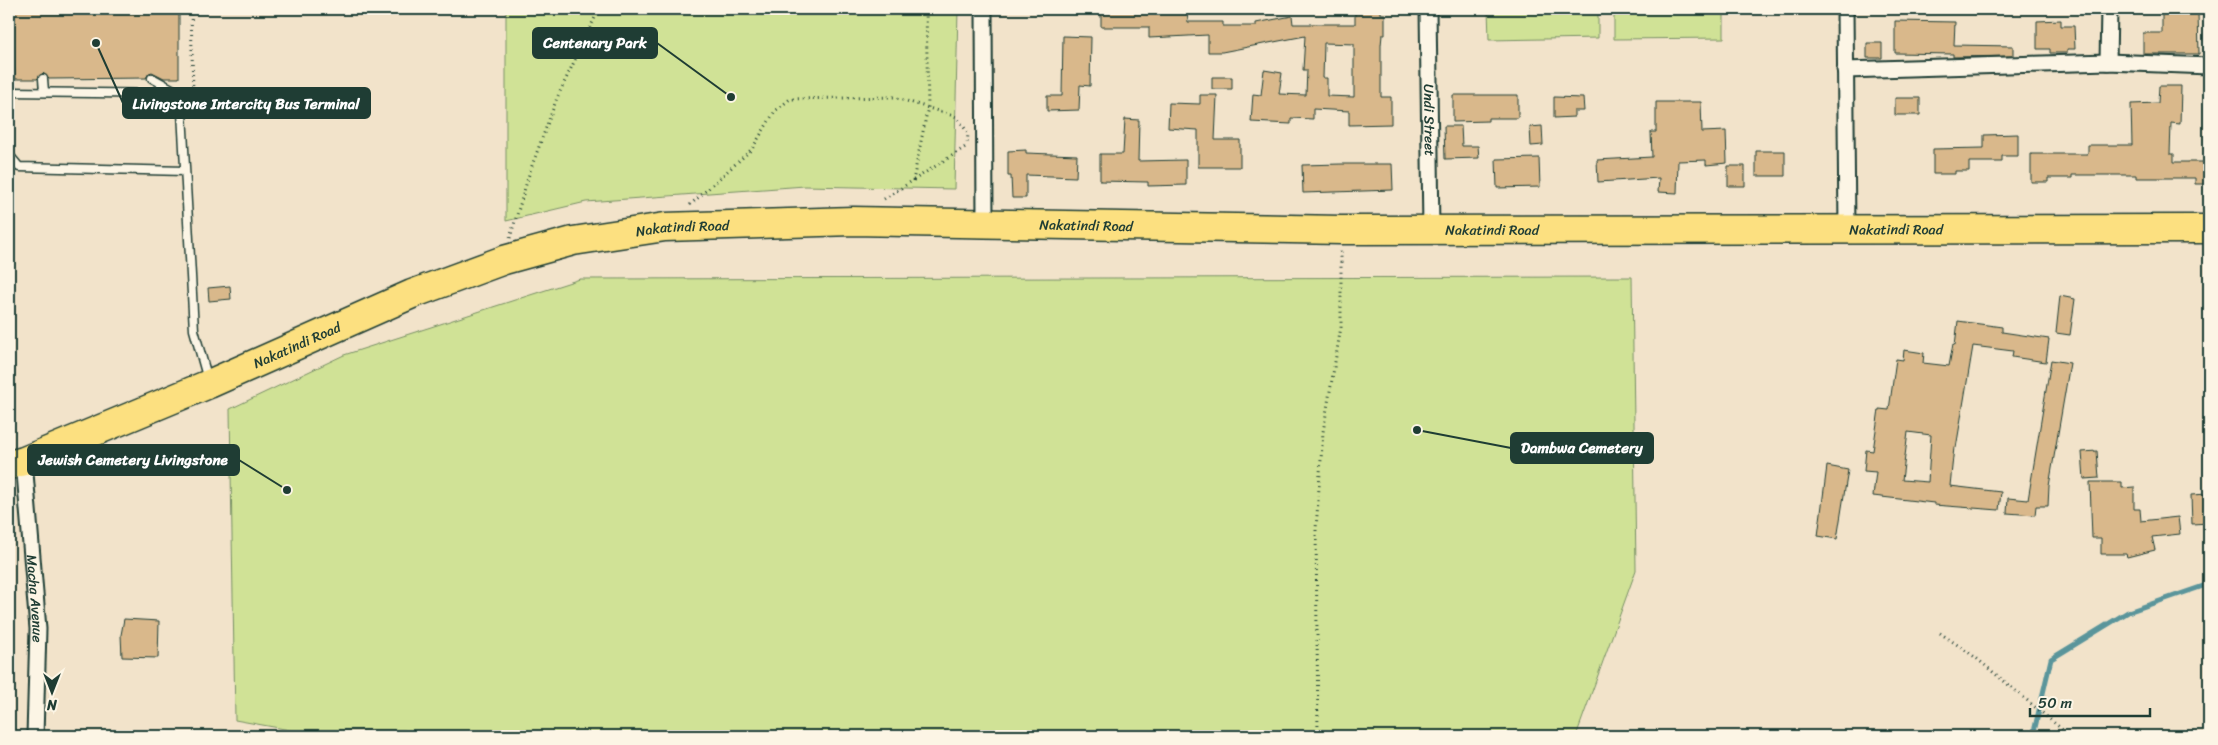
<svg xmlns="http://www.w3.org/2000/svg" width="2218" height="745" font-family="Sriracha,sans-serif">
	<style>
		.green { fill: #d0e296; stroke: #789065 }
		.lines { fill: none; stroke-linecap: round; stroke-linejoin: round }
		.stream { stroke: #5a959b; stroke-width: 5 }
		.building { fill: #d9b88b; stroke: #1f3d34; fill-rule: evenodd }
		.lane-casing { stroke: #1f3d34; stroke-width: 11 }
		.street-casing { stroke: #1f3d34; stroke-width: 19 }
		.highway-casing { stroke: #1f3d34; stroke-width: 31 }
		.path { stroke: #1f3d34; stroke-width: 3; stroke-dasharray: 1 4; stroke-linecap: butt }
		.lane { stroke: #fcf5e5; stroke-width: 8 }
		.street { stroke: #fcf5e5; stroke-width: 15 }
		.highway { stroke: #fce080; stroke-width: 28 }
		.labels { text-anchor: middle; dominant-baseline: central; stroke-width: 4; stroke-linejoin: round; paint-order: stroke }
		.street-label { font-size: 14px; fill: #1f3d34; stroke: #fcf5e5 }
		.leader { fill: none; stroke: #1f3d34; stroke-width: 2 }
		.callout-dot { fill: #1f3d34; stroke: #fcf5e5; stroke-width: 2 }
		.callout { fill: #1f3d34; stroke: #1f3d34; stroke-width: 2 }
		.callout-label { font-size: 15px; text-anchor: middle; font-weight: bold; fill: #fff }
	</style>
	<rect width="100%" height="100%" fill="#f2e3ca"/>
	<filter id="ink" filterUnits="userSpaceOnUse"><feTurbulence type="fractalNoise" baseFrequency=".02" numOctaves="2"/><feDisplacementMap in="SourceGraphic" scale="10" xChannelSelector="R" yChannelSelector="G"/><feConvolveMatrix kernelMatrix="1 2 1 2 8 2 1 2 1" color-interpolation-filters="sRGB"/></filter>
	<g filter="url(#ink)">
		<path class="green" d="M506,9H958L954,189L805,186L586,202L506,221Z
			M1488,9H1598V38L1489,40Z
			M1614,9H1724V38L1614,39Z
			M1632,277L1636,570L1576,736H424L404,730H290L235,720L230,409L344,355L580,279Z"/>
		<g class="lines">
			<path class="stream" d="M2033,736L2051,659L2128,612L2209,584"/>
		</g>
		<path class="building" d="M12,9H179V78H164L152,72L149,73L146,78L49,79L43,73L37,79H15Z
			M1101,9L1187,11L1188,22H1223V26H1256V23L1292,16L1293,24H1355V9H1381V14H1385V35H1382L1381,45V97H1391V124L1349,125V111L1313,109V119L1291,118V124L1251,122L1253,94L1261,95L1264,70L1282,73L1279,94L1306,95L1307,70H1303L1305,36L1222,52H1208V35L1149,38V27H1101ZM1324,43L1354,44V97L1327,96V78H1323Z
			M2162,13H2198L2199,54H2143V33H2162Z
			M2061,20V26H2074L2075,49H2067V53H2050V49H2037V21Z
			M1895,21L1955,22L1954,45L2013,46V56L1953,57V54L1895,53Z
			M1063,36L1091,37L1090,86L1080,85L1079,110L1047,111V96H1062Z
			M1867,43H1882V58H1867Z
			M1212,77H1232V89H1212Z
			M2159,86H2181L2180,124L2171,123L2170,154H2174V162H2209V184H2195V178H2136V175H2072V178H2048V182H2031V154H2088V145H2132L2131,104L2158,103Z
			M1200,95H1217L1215,140H1240V167H1198V130L1168,128L1169,103L1200,104Z
			M1453,95H1518V118H1488V121L1453,122Z
			M1554,97L1583,98L1584,111H1574V117L1554,118Z
			M1895,98H1920V115H1895Z
			M1656,102H1701L1702,132L1726,131L1727,163L1706,165V160L1678,161L1677,193L1658,192L1659,178L1598,182L1597,160L1652,157L1651,132H1656Z
			M1125,119L1139,120L1138,161L1186,160V185L1148,186V182L1100,181V154H1123Z
			M1444,126H1461L1462,146H1478L1479,158L1445,159Z
			M1542,126L1543,145L1531,146L1530,127Z
			M2018,134V156H2002V162H1969V171H1955V174H1933V149L1984,148V135Z
			M1026,150V153L1077,155L1076,177L1026,175V198H1012L1011,176H1008V151Z
			M1756,151H1785V176H1756Z
			M1539,158L1540,187L1497,188L1496,159Z
			M1341,164H1392L1393,190L1303,193L1302,165Z
			M1728,166H1745V186H1728Z
			M230,286L231,299L209,301L208,288Z
			M2060,296L2075,299L2070,335L2056,333Z
			M1958,321L2002,327V332L2049,339L2046,362L2012,357L2013,351L1973,346L1956,448L1954,447L1950,486L2001,492L1999,510L1934,505V503L1873,496L1876,472L1864,471L1866,450L1873,451L1879,409L1889,410L1896,359L1903,360L1904,350L1924,353L1923,363L1949,366L1953,344L1955,345ZM1908,432L1931,435L1928,482L1902,480Z
			M2051,360L2070,363L2049,486L2048,506H2036L2035,515L2007,513L2008,498L2028,500Z
			M2097,451L2099,478L2084,479L2082,452Z
			M1827,466L1848,470L1837,539L1818,536Z
			M2090,482H2122V488L2134,487V509H2140L2141,521L2178,517L2180,534L2152,537L2155,550L2127,557L2126,554H2101V538H2092Z
			M2209,494V523L2192,524L2191,495Z
			M124,619L159,621L158,658L122,657L121,635Z"/>
		<g class="lines">
			<g class="lane-casing">
				<path id="lane" d="M152,78L181,94L194,330L208,380
					M43,79L44,91
					M9,92L179,94
					M9,155L19,167L185,171"/>
			</g>
			<g class="street-casing">
				<g id="street">
					<path d="M984,9L985,223"/>
					<path id="s1" d="M1428,9L1431,230"/>
					<path d="M1845,9L1847,231"/>
					<path d="M2108,62L2109,9"/>
					<path d="M1845,70L2108,62L2209,66"/>
					<path id="s2" d="M24,461L38,629L35,736"/>
				</g>
			</g>
			<g class="highway-casing">
				<g id="highway">
					<path id="s3" d="M9,465L24,461L209,384L412,294L504,260L573,241L665,227L853,221L1341,230L2209,229"/>
				</g>
			</g>
			<path class="path" d="M191,9L193,93
				M913,181L928,107L926,9
				M884,199L967,146
				M690,205L752,149L775,111L790,99L894,97L957,117L968,133L967,146
				M510,238L530,171L557,98L599,9
				M1940,633L1975,657L2070,736
				M1318,736L1316,529L1323,432L1341,327V251"/>
			<use href="#lane" class="lane"/>
			<use href="#street" class="street"/>
			<use href="#highway" class="highway"/>
		</g>
	</g>
	<g class="labels">
		<g class="street-label">
			<text stroke="none"><textPath href="#s1" startOffset="111">Undi Street</textPath></text>
			<text stroke="none"><textPath href="#s3" startOffset="1122">Nakatindi Road</textPath></text>
			<text stroke="none"><textPath href="#s3" startOffset="718">Nakatindi Road</textPath></text>
			<text stroke="none"><textPath href="#s3" startOffset="1528">Nakatindi Road</textPath></text>
			<text stroke="none"><textPath href="#s3" startOffset="1932">Nakatindi Road</textPath></text>
			<text stroke="none"><textPath href="#s3" startOffset="312">Nakatindi Road</textPath></text>
			<text stroke="none"><textPath href="#s2" startOffset="138">Macha Avenue</textPath></text>
		</g>
	</g>
	<path class="leader" d="M731 97L657 43M96 43L123 103M1417 430L1511 448M287 490L239 460"/>
	<g class="callout-dot">
		<circle cx="731" cy="97" r="5"/>
		<circle cx="96" cy="43" r="5"/>
		<circle cx="1417" cy="430" r="5"/>
		<circle cx="287" cy="490" r="5"/>
	</g>
	<g class="callout">
		<rect x="533" y="28" width="124" height="30" rx="5"/>
		<rect x="123" y="88" width="247" height="30" rx="5"/>
		<rect x="1511" y="433" width="142" height="30" rx="5"/>
		<rect x="28" y="445" width="211" height="30" rx="5"/>
	</g>
	<g class="callout-label">
		<text x="595" y="48">Centenary Park</text>
		<text x="246" y="109">Livingstone Intercity Bus Terminal</text>
		<text x="1582" y="453">Dambwa Cemetery</text>
		<text x="133" y="465">Jewish Cemetery Livingstone</text>
	</g>
	<rect width="2218" height="745" fill="none" stroke="#fcf5e5" stroke-width="30"/>
	<rect x="15" y="15" width="2188" height="715" fill="none" stroke="#1f3d34" stroke-width="2" filter="url(#ink)"/>
	<g transform="translate(52 692) rotate(180)" stroke="#fcf5e5" stroke-width="4" paint-order="stroke">
	<path d="M0-4L9 19L0 12L-9 19Z" fill="#1f3d34"/>
	<text y="-8" font-size="14" font-weight="bold" text-anchor="middle" fill="#1f3d34">N</text>
	</g>
	<path d="M2030 708v8h120v-8" fill="none" stroke="#1f3d34" stroke-width="2.5"/>
	<text x="2038" y="708" font-size="15" fill="#1f3d34" stroke="#fcf5e5" stroke-width="4" paint-order="stroke">50 m</text>
</svg>
